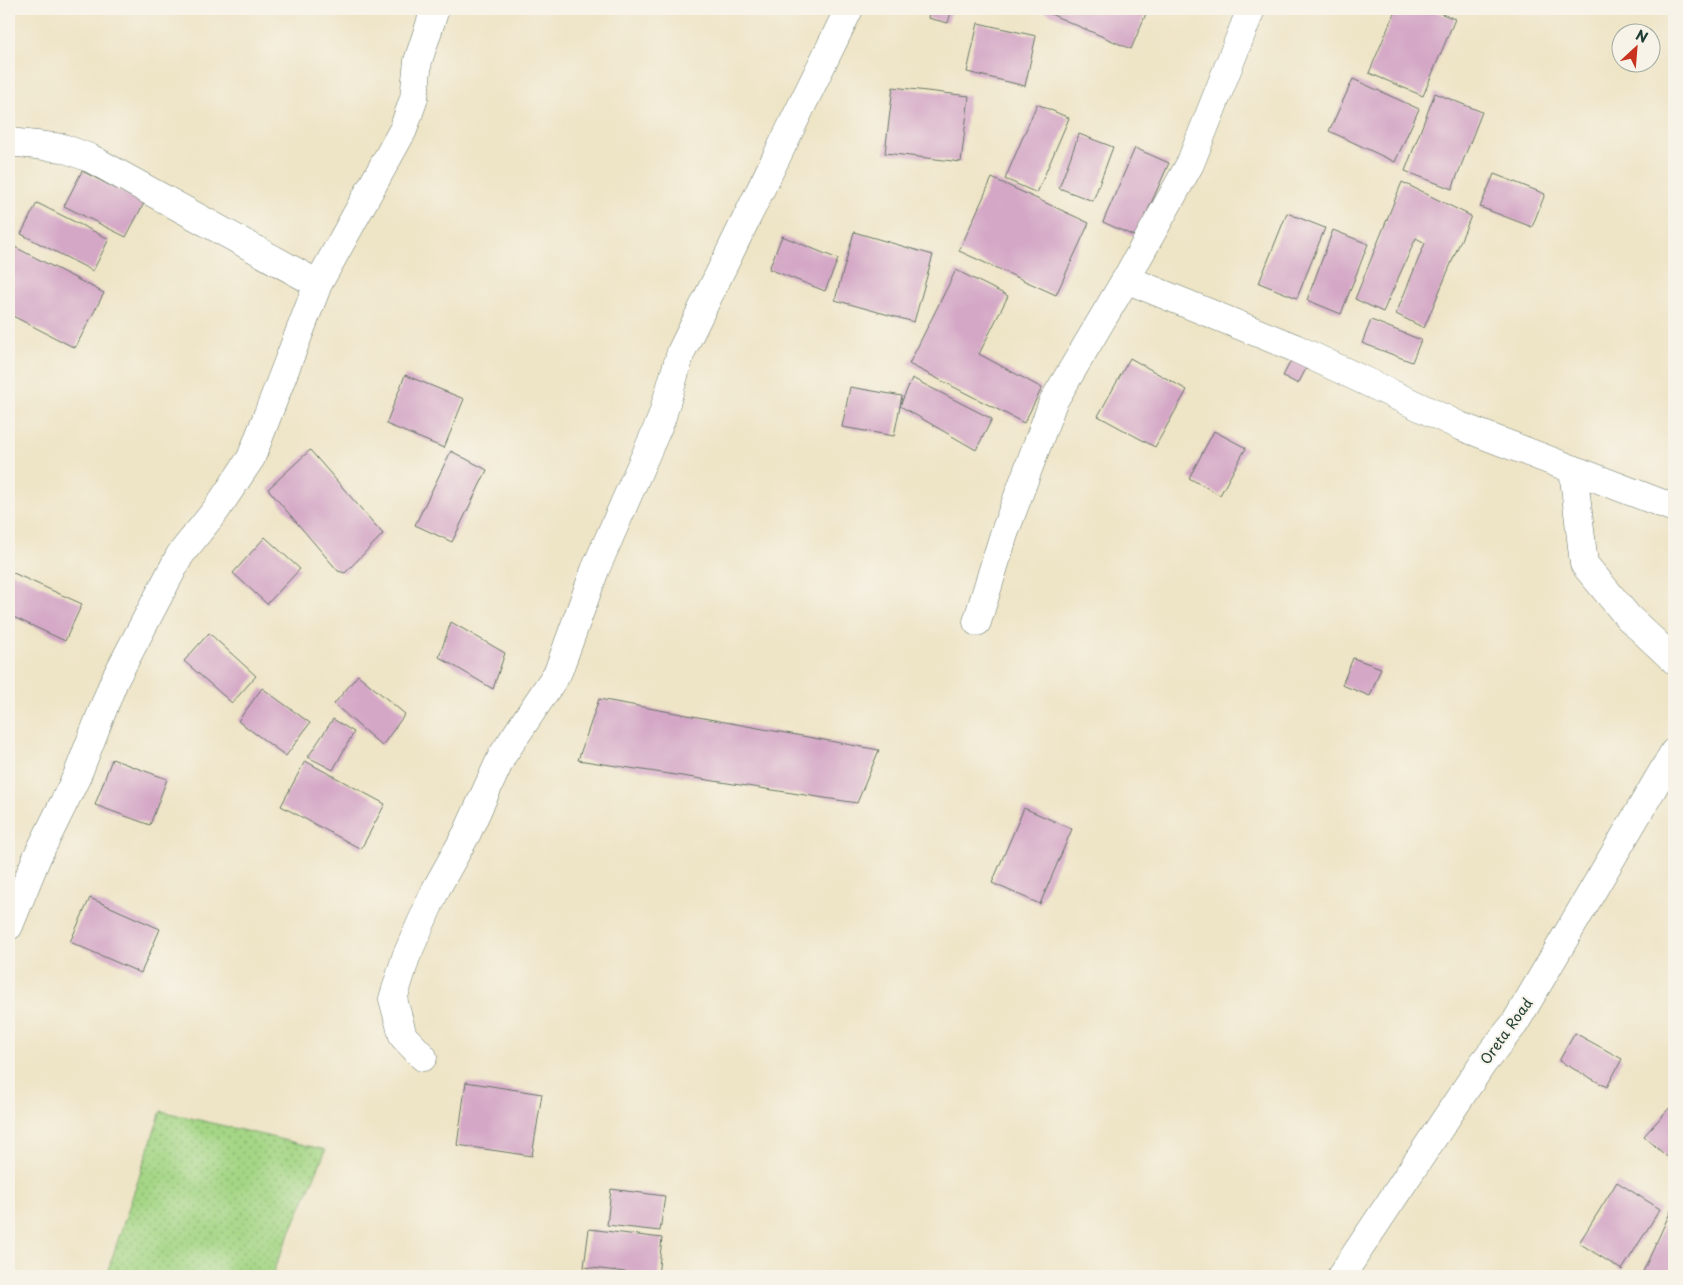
<svg xmlns="http://www.w3.org/2000/svg" width="1683" height="1285" font-family="'Playpen Sans',sans-serif">
	<style>
		.grass { fill: url(#grass-dots); stroke: #628a5c }
		.building { fill: #d4a7c6 }
		.lines { fill: none; stroke-linecap: round; stroke-linejoin: round }
		.minor-casing { stroke: #677767; stroke-width: 29 }
		.tertiary-casing { stroke: #677767; stroke-width: 29 }
		.minor { stroke: #fff; stroke-width: 28 }
		.tertiary { stroke: #fff; stroke-width: 28 }
		.labels { text-anchor: middle; dominant-baseline: central; stroke-width: 4; stroke-linejoin: round; paint-order: stroke }
		.street-label { font-size: 14px; fill: #1f3d34; stroke: #f7f3e8 }
	</style>
	<defs>
		<pattern id="grass-dots" width="8" height="8" patternUnits="userSpaceOnUse" patternTransform="scale(1.25)"><rect width="8" height="8" fill="#a4d685"/><path d="M2 2h.1M6 6h.1" fill="none" stroke="#85af6e" stroke-width="1.8" stroke-linecap="round"/></pattern>
	</defs>
	<rect width="100%" height="100%" fill="#f7f3e8"/>
	<filter id="ink" filterUnits="userSpaceOnUse"><feTurbulence type="fractalNoise" baseFrequency=".02" numOctaves="2"/><feDisplacementMap in="SourceGraphic" scale="10" xChannelSelector="R" yChannelSelector="G"/><feConvolveMatrix kernelMatrix="1 2 1 2 8 2 1 2 1" color-interpolation-filters="sRGB"/></filter>
	<filter id="wash" filterUnits="userSpaceOnUse"><feTurbulence type="fractalNoise" baseFrequency=".0096" numOctaves="4" result="noise"/><feDisplacementMap in="SourceGraphic" scale="20" xChannelSelector="R" yChannelSelector="G"/><feGaussianBlur stdDeviation="1.12" result="paint"/><feColorMatrix in="noise" values="0 0 0 0 0 0 0 0 0 0 0 0 0 0 0 0 0 1.4 0 .05"/><feComposite in="paint" operator="in"/></filter>
	<g filter="url(#wash)">
		<rect width="100%" height="100%" fill="#eee4c6"/>
		<path class="grass" d="M161,1111L326,1150L271,1276H106Z"/>
		<g id="blocks">
			<path class="building" d="M930,9H952L948,23L928,18Z
				M1039,9H1148L1131,49Z
				M1396,9H1429L1455,19L1423,96L1369,73Z
				M978,23L1036,36L1025,86L967,72Z
				M1353,79L1419,109L1395,162L1329,131Z
				M893,87L969,96L961,162L885,153Z
				M1435,93L1482,112L1452,189L1405,171Z
				M1037,104L1069,118L1037,193L1005,179Z
				M1079,134L1113,147L1093,201L1059,188Z
				M1135,148L1169,163L1136,237L1103,222Z
				M82,171L144,203L126,237L64,206Z
				M1494,174L1545,194L1532,227L1480,207Z
				M992,178L1089,223L1056,295L959,251Z
				M1402,182L1471,216L1424,328L1396,314L1425,243L1416,238L1383,312L1355,299Z
				M37,203L109,239L93,271L21,234Z
				M1287,213L1325,228L1297,298L1259,283Z
				M1333,230L1368,244L1341,314L1307,300Z
				M854,232L933,255L914,322L835,300Z
				M782,236L838,259L825,291L769,269Z
				M9,244L104,293L75,348L9,314Z
				M956,270L1008,296L979,354L1042,388L1024,423L909,364Z
				M1371,320L1421,340L1412,362L1362,343Z
				M1294,355L1309,363L1298,384L1283,376Z
				M1130,358L1187,390L1155,447L1098,416Z
				M405,375L464,399L444,448L386,424Z
				M912,378L992,419L976,450L900,406L894,436L842,427L850,387L902,396L900,406Z
				M1214,431L1246,448L1220,495L1189,478Z
				M310,450L383,534L345,573L338,571L268,489Z
				M451,451L487,470L452,542L415,525Z
				M265,537L300,569L267,604L233,573Z
				M9,571L82,604L65,641L9,615Z
				M451,622L505,653L493,689L439,657Z
				M209,633L256,676L232,703L184,661Z
				M1353,658L1381,668L1370,696L1342,685Z
				M358,675L405,714L382,746L334,704Z
				M262,688L310,723L286,756L238,721Z
				M599,699L879,750L857,803L578,760Z
				M333,719L354,732L333,770L308,757Z
				M112,759L167,779L150,825L95,805Z
				M305,761L385,804L361,849L281,806Z
				M1024,808L1072,829L1040,904L992,883Z
				M90,898L160,929L141,973L70,942Z
				M1575,1033L1622,1059L1607,1087L1559,1061Z
				M466,1082L542,1094L532,1156L457,1145Z
				M1672,1105L1674,1107V1163L1644,1136Z
				M1617,1182L1660,1209L1622,1270L1579,1243Z
				M611,1189L665,1196L660,1231L607,1225Z
				M1674,1204V1268L1670,1276H1641Z
				M589,1229L662,1238L658,1276L584,1267Z"/>
		</g>
	</g>
	<g filter="url(#ink)">
		<use href="#blocks" fill-opacity="0" stroke="#677767" stroke-width="1"/>
		<g class="lines">
			<g class="minor-casing">
				<path id="minor" d="M9,142L63,148L90,158L318,284
					M1126,279L1295,348L1460,426L1674,508
					M1573,469L1584,564L1628,617L1674,660
					M977,622L1004,534L1053,402L1126,279L1190,164L1251,9
					M9,926L37,857L77,776L114,681L180,555L216,510L251,458L318,284L403,130L414,98L418,61L435,9
					M423,1057L403,1036L393,999L406,957L436,889L467,833L502,756L558,672L595,570L661,420L681,352L849,9"/>
			</g>
			<g class="tertiary-casing">
				<path id="tertiary" d="M1341,1276L1483,1063L1515,1023L1674,752"/>
			</g>
			<use href="#minor" class="minor"/>
			<use href="#tertiary" class="tertiary"/>
		</g>
	</g>
	<g class="labels">
		<g class="street-label">
			<text transform="translate(1506 1031) rotate(-54)">Oreta Road</text>
		</g>
	</g>
	<rect width="1683" height="1285" fill="none" stroke="#f7f3e8" stroke-width="30"/>
	<g transform="translate(1636 48) rotate(26)"><circle r="24" fill="#f7f3e8" stroke="#a1aaa0"/>
	<path d="M0-4L9 19L0 12L-9 19Z" fill="#c8321e"/>
	<text y="-8" font-size="14" font-weight="bold" text-anchor="middle" fill="#1f3d34">N</text>
	</g>
</svg>
